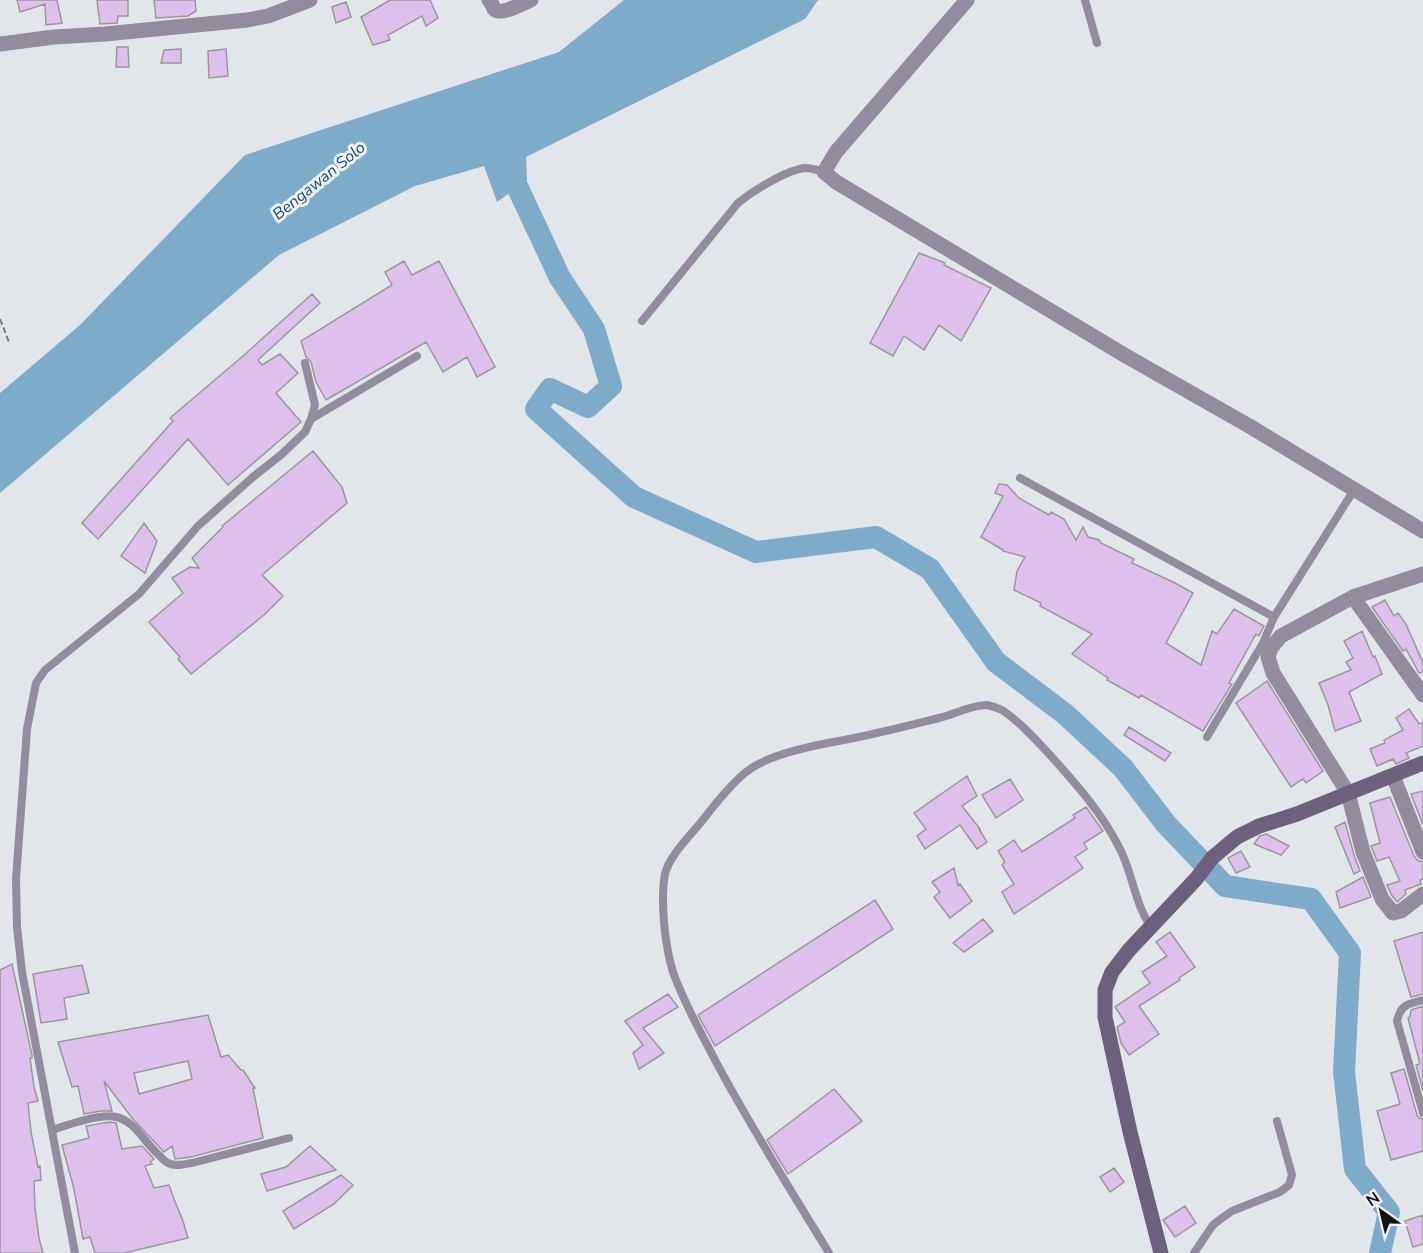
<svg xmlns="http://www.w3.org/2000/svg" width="1423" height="1253" font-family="'Nunito Sans',sans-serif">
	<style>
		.water { fill: #7fabca }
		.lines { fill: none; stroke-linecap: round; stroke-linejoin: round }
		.river { stroke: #7fabca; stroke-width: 22 }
		.building { fill: #ddc0eb; stroke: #9a979c; stroke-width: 1.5; fill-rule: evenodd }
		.path { stroke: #787a7e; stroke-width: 2; stroke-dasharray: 6 3; stroke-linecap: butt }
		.lane { stroke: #938b9e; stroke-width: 8 }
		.street { stroke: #938b9e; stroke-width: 15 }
		.secondary { stroke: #6c607c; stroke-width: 15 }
		.labels { text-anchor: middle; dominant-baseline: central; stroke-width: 6; stroke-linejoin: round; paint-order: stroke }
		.water-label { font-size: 16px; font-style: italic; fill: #164c6c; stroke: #eff2f8 }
	</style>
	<rect width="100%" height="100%" fill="#e2e5ea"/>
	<path class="water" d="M624,0H818L805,19L526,157L527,180L497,202L484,166L415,186L279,255L0,493V393L80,325L245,155L559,52Z"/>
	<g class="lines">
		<path class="river" d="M509,158L515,182L560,278L594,329L611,386L588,407L550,389L536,409L634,497L756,552L876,537L930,569L996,662L1065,714L1123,768L1166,824L1225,886L1311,899L1350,953L1344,1072L1355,1169L1389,1212L1380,1253"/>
	</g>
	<path class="building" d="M17,0H57L62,23L46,25L45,4L20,12Z
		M97,0H128V16H118L117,23L100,24Z
		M154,0H195L196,11L188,16L156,18Z
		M390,0H430L438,18L426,26L422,16L388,35L390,40L373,45L361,17Z
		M346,2L351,17L336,23L332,7Z
		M117,47H128L129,67H116Z
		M181,49V63H161L164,50Z
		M226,49L228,76L209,78L208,51Z
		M919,253L945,263L944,265L991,288L961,341L939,325L924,350L904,336L893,356L870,343Z
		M404,261L412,275L439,261L495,367L477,377L467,357L443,372L426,342L326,400L316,382L311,362L306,357L301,341L392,285L385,272Z
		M312,294L320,303L258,360L262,365L280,354L298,373L276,393L301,422L228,485L188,439L98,539L82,523L173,421L170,418L243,356Z
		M313,451L342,487L347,503L262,575L283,596L264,615L191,674L178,659L180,657L149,622L183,593L172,578L190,567L199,568L192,558L223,527L222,526Z
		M999,484L1007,485L1019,498L1049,515L1051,512L1064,519L1076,540L1083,527L1088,537L1099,540L1101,543L1134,559L1132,563L1175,583L1193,593L1166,643L1201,665L1212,631L1217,634L1234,609L1264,626L1259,636L1256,634L1229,683L1232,684L1203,731L1141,695L1139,698L1107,680L1108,678L1072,654L1092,634L1040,606L1041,603L1014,590L1017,571L1025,557L1003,551V550L981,537L1003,496L995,493Z
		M144,523L157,541L145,573L121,556Z
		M1385,600L1394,616L1398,613L1406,624L1423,663V672L1419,673L1406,649L1403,651L1372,607Z
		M1362,631L1373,657L1375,656L1382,674L1349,692L1361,721L1335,731L1328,705L1319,683L1351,670L1346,662L1353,658L1344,641Z
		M1267,681L1323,771L1306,783L1303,779L1291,787L1236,703Z
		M1409,709L1419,724L1423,722V746L1406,753L1409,758L1396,764L1393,759L1377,766L1370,749L1385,743L1384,740L1403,730L1396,718Z
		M1129,727L1171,753L1165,761L1124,735Z
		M967,776L977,796L962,806L980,829H979L987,842L977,849L960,825L925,849L917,836L926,829L914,813Z
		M1010,779L1023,800L996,818L982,795Z
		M1423,791V825L1411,794Z
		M1390,797L1414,856L1417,860L1423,862V879L1420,880L1421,884L1405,890L1406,894L1397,902L1391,894L1387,885L1400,881L1389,857L1377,861L1371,846L1380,843L1370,803Z
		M1086,807L1103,831L1084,843L1087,849L1075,857L1083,868L1014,914L1002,892L1014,884L1002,865L1005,862L998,851L1014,840L1022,852L1075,818L1073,815Z
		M1345,822L1354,855L1360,871L1354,874L1335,827Z
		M1266,834L1289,846L1281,855L1254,844L1260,836Z
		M1241,851L1250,867L1236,873L1228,858Z
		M954,868L958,885L960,884L972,901L950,918L934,897L940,892L932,882Z
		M1363,877L1371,897L1340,908L1336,892Z
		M875,900L893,929L715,1046L698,1015Z
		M983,919L993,931L964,952L953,943Z
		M1170,932L1195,967L1179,978L1180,980L1139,1006L1159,1034L1129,1055L1121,1043L1117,1027L1125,1022L1115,1007L1150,983L1142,972L1167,956L1156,942Z
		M1423,932V994L1411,997L1394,941Z
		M12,964L32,1055V1058H30L34,1087L38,1101L28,1103L31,1132L38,1167L40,1166L41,1180L34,1181L35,1208L39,1238L43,1253H0V970Z
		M82,965L89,993L64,998L67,1019L41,1023L33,974Z
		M668,994L678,1007L643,1028L664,1053L639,1069L633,1053L643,1045L625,1021Z
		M1423,1006V1091L1416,1065L1420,1064L1408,1018L1410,1017L1411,1010Z
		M208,1015L221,1057L228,1055L241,1070H243L255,1088H253L263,1138L191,1157L175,1159L172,1146L164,1152L132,1118L104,1081L112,1111H101L84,1114L78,1086L72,1087L58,1042ZM188,1061L192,1079L139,1094L134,1073Z
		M1404,1069L1417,1115L1419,1118L1423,1119V1151L1391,1160L1377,1111L1400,1104L1391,1073Z
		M834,1089L862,1121L788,1174L767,1140Z
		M109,1122L116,1123L122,1149L142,1146L154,1159L150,1162L152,1164L145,1166L154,1188L169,1185L174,1199L183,1221L188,1238L124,1253H95L90,1237L83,1239L74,1189L62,1145L89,1138L86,1126Z
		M310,1146L336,1170L267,1191L261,1174L286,1167Z
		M1114,1168L1124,1182L1110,1192L1100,1177Z
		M341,1175L353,1185L334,1204L294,1229L283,1211Z
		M1185,1206L1196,1223L1175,1237L1163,1220Z
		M1423,1215V1244L1413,1247L1405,1221Z"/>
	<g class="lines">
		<path class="path" d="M0,319L9,342"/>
		<path class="lane" d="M1085,0L1097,43
			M642,321L738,203C753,191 786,170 805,168C811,168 818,170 824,172
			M311,419L417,356
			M1020,478L1274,617
			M1207,737L1263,643L1274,617L1354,490
			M1423,1000C1408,1004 1401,1004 1397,1021L1423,1113
			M52,1130C68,1125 100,1113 116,1117C135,1121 144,1142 158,1154C161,1157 164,1161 168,1163C175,1167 184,1164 192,1163L289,1138
			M75,1253L22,972L17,927L16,879L27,729L36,683L45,670L139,594L198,526L253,477L282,454L305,432L311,419L315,405L305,363
			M829,1253C790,1189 750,1126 715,1060C700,1031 684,1003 673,972C665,946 660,901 665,874C669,856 690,836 702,821C715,804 729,786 746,772C768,754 816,745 844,740C876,734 907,726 939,718C955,714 971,705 987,705C992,706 998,708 1002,710C1020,722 1035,739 1050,755C1077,785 1103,814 1121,851C1133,876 1135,904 1151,927
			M1194,1253L1213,1225L1222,1218L1232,1211L1280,1192L1289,1185L1292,1175L1277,1121"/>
		<path class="street" d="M489,0C490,0 494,8 494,9C501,16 523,3 531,0
			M967,0L836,152L824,172L836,182L1126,356L1251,427L1423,531
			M0,44L54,37L105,34L247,20L268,16L310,0
			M1423,574L1353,597L1281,636L1271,648L1268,657L1273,673L1348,793L1363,852L1382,899L1393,913L1401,911L1423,894
			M1353,597L1423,695
			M1393,776L1423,852"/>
		<path class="secondary" d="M1161,1253L1130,1132L1105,1017V990L1112,972L1129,950L1196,879L1212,858L1237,837L1259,826L1297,814L1423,763"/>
	</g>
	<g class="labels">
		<g class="water-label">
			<text transform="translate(319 181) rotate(-39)">Bengawan Solo</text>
		</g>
	</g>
	<g transform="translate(1381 1211) rotate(326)" stroke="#eff2f8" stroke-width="4.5" paint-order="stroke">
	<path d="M0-4.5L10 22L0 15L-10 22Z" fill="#101113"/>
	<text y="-9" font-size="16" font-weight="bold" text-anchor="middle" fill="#101113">N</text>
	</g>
</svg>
